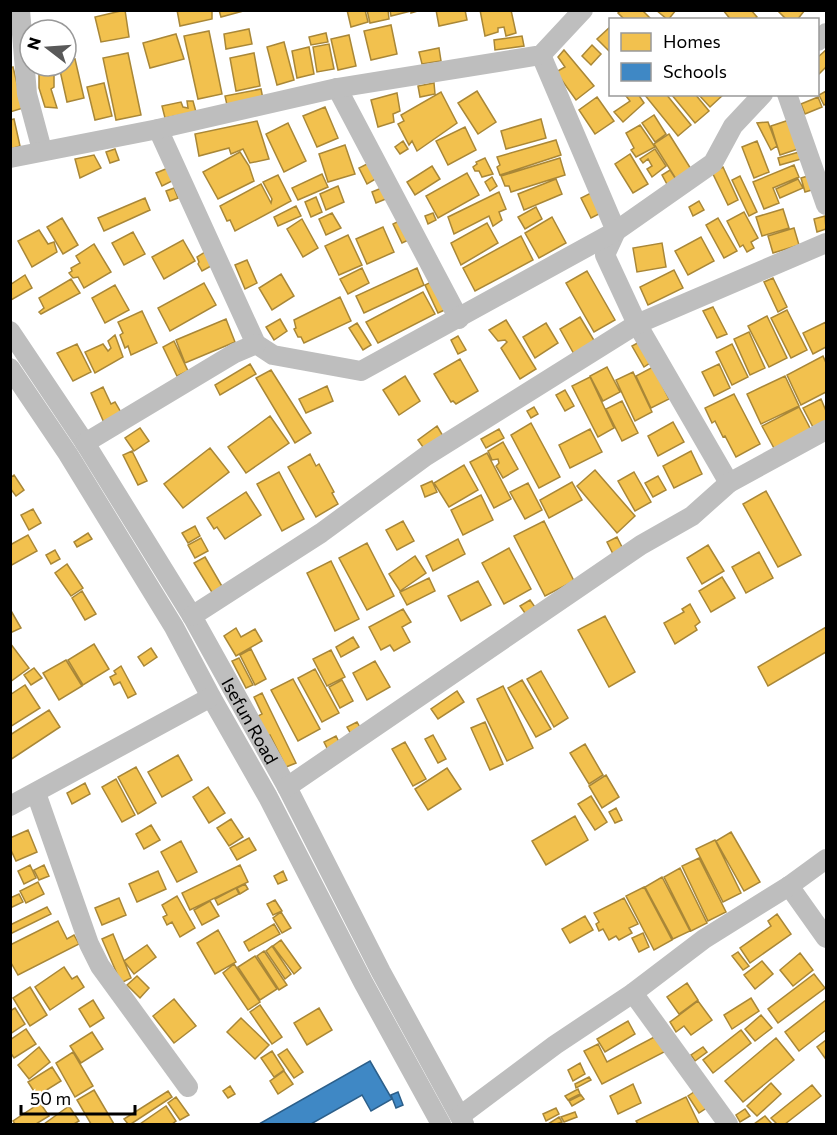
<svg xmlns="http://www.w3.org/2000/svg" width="837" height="1135" font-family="Commissioner,sans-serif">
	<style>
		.homes { fill: #f2c14e; stroke: #a98737; stroke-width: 1.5 }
		.schools { fill: #3f88c5; stroke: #2c5f8a; stroke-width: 1.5 }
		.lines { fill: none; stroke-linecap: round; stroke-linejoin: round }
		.minor { stroke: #bebebe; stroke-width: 20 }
		.labels { text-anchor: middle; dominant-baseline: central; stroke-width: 6; stroke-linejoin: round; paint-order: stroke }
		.street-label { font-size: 18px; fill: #000; stroke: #fff }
	</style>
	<rect width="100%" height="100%" fill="#fff"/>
	<path class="homes" d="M125,10L129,37L101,42L95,17Z
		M177,10H212V19L180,26Z
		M219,10H247L221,17Z
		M347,10H365L368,22L351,27Z
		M367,10H388L389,19L370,23Z
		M390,10H421L411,13V11L391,16Z
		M436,10H465L467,20L439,26Z
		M480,10H511L516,33L506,36L504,27L498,28V32L485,36Z
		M621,10H642L652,20H625L618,13Z
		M656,10H676L668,20Z
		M723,10H751L757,17L754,20H731Z
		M777,10H805L797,20H787Z
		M50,25L51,30H30V28Z
		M391,25L397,54L371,60L364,31Z
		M610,27V52L597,39Z
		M249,29L252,44L226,49L224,34Z
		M209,31L222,94L198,99L184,36Z
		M326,33L328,42L311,45L309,37Z
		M176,34L184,59L150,68L143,43Z
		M349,35L356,66L338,70L331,39Z
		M522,36L524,46L495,50L494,40Z
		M284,42L294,80L277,85L267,47Z
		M329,44L334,69L317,72L313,47Z
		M592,45L601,54L591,65L582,56Z
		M309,47L314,74L297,78L292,51Z
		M439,48L441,61L422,64L419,52Z
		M564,50L594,86L576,100L556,72L565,67L558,57Z
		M826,50V67L818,75V57Z
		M128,53L141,115L116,120L103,58Z
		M254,53L260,86L236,91L230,58Z
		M75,59L84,98L67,102L59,66H66V61Z
		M54,66V87L51,89L57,108L45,107L39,88V67Z
		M13,67L23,108L10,112V68Z
		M104,83L112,116L95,120L87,87Z
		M434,83L435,94L420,97L418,86Z
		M261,89L263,99L227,105L225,96Z
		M477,91L496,122L478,134L458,103Z
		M826,91V104L824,105L819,95Z
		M441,92L457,123L417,151L412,141L409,145L398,124L404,121L401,115Z
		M397,93L400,111L393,114L394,122L378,127L371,100Z
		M628,94H638L644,103L623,122L614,112L630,101L626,96Z
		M644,94H666L691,125L678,136Z
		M671,94H695L709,111L695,123Z
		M698,94H724L710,107Z
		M597,97L614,121L595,134L579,110Z
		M818,97L822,107L805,114L801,104Z
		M187,101H193L196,112L165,118L162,106L181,102L183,107L188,108Z
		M325,107L338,138L317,147L303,116Z
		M654,115L666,134L655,142L642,123Z
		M14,119L20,146L11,149L10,120Z
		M541,119L546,138L506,149L501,131Z
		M789,120L798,149L780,155L771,126Z
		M257,121L269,159L250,163L243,149L231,154L229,148L199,156L195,134Z
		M768,122L777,146L771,150L757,123Z
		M288,123L306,161L284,172L266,134Z
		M640,125L655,147L636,157L631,150L634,148L626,133Z
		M465,127L476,150L448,165L436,141Z
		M669,134L691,169L676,179L654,144Z
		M556,140L561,155L500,175L497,167L500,165L497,157Z
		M403,141L408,149L400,154L395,147Z
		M757,141L769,172L754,178L742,147Z
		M345,145L355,174L328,182L319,154Z
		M115,149L119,160L110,163L106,152Z
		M655,149L666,166L652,177L647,169L652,166L648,159L643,163L640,159Z
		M240,152L249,166L254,181L218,199L203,172Z
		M799,152L801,159L780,165L778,158Z
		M630,154L648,184L633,193L615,164Z
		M94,155L101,168L80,178L75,159Z
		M485,158L493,174L482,177L479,171H475L473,167L477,164L476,162Z
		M560,158L565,175L511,192L509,186H505L501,176Z
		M371,162L379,177L367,184L359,168Z
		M794,165L799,177L773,188L779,203L764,209L753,182Z
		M432,166L440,179L415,195L407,182Z
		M723,167L738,200L728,205L712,172Z
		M168,168L174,180L162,186L156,173Z
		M670,170L677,181L668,186L662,175Z
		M467,173L479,195L438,218L426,196Z
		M322,174L328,187L298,200L292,188Z
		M278,175L291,201L235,231L230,220L227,221L220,206L261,184L271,203L272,199L263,182Z
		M811,175L815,189L805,192L801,178Z
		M740,176L757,212L749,216L732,180Z
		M492,177L497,186L490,191L485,182Z
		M556,179L562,194L524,210L518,194Z
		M798,179L803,188L780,198L776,189Z
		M338,186L344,202L326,210L320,194Z
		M384,187L388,198L376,203L372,192Z
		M174,188L178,198L170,201L166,191Z
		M499,192L506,209L499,212L502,220L493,226L489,216L454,234L448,217Z
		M591,193L601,213L591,218L581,198Z
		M316,197L322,212L311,217L305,202Z
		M145,198L150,210L104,231L98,218Z
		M699,201L704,210L693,216L689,207Z
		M296,206L301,216L278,226L274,217Z
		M536,207L542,219L525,229L518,217Z
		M783,209L789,228L762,236L756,217Z
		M744,212L758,238L751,242L754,248L747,252L743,245L740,247L727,221Z
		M332,213L341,228L326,235L319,219Z
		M433,213L436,220L428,224L425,216Z
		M825,216L826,229L817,232L814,219Z
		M552,217L566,243L539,258L525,233Z
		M62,218L78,245L63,254L47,227Z
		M718,218L737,251L724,258L706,225Z
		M302,219L318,248L303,257L287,229Z
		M403,219L413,238L402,243L393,224Z
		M487,223L498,243L461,265L451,243Z
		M383,227L394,252L367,264L356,239Z
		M794,228L799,245L773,253L768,236Z
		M39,230L48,244L54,242L57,252L32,267L18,241Z
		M133,232L145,254L124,265L112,243Z
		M348,235L362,265L339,275L325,246Z
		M521,236L533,260L475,291L463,268Z
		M701,237L714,261L688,275L675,251Z
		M183,240L195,261L164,279L152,257Z
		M662,243L666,267L637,272L633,248Z
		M94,244L111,272L84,288L78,277L73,278L69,273L72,271L71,268L80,263L76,256Z
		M205,252L213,265L202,271L198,264L199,262L197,257Z
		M247,260L257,283L245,289L235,265Z
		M362,268L369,283L348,294L340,279Z
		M417,268L424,285L364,313L356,296Z
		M674,270L683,288L648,305L640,287Z
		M587,271L615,320L594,332L566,283Z
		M281,274L294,296L272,310L259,288Z
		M25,275L32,288L11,300L10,285Z
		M773,278L787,307L778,312L764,282Z
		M71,279L80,293L41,314L39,312L44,308L39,298Z
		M437,279L449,308L438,313L425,285Z
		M204,283L216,305L170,331L158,308Z
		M115,285L129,310L105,323L92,298Z
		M423,292L435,314L378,343L366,322Z
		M340,297L351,321L304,343L301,337H298L294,329L296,328L294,320Z
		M713,307L727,334L717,338L703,311Z
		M787,310L807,350L791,358L771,318Z
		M142,311L157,343L131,355L128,346L125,348L120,335L123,333L118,322Z
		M767,316L787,358L769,367L748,326Z
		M580,317L595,342L574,354L560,329Z
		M226,319L235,342L185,363L176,340Z
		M280,319L287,331L274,340L266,327Z
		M506,320L536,369L520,379L501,348L507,342L505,340L498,341L489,330Z
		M826,322V347L813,354L803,333Z
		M357,323L371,345L363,350L349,328Z
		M546,323L558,343L535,358L523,337Z
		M749,332L765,368L750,375L734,339Z
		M115,335L123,357L95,373L85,352L103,344L108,351L111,348L108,341Z
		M458,336L466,350L458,354L451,340Z
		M174,341L188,371L177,376L163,347Z
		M641,341L653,361L644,367L632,346Z
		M77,344L91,372L73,381L57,353Z
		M732,344L748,377L732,385L716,352Z
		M823,356L826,363V392L801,405L787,375Z
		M460,359L478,391L456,404L453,401L451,402L434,374Z
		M250,364L256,374L220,395L215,385Z
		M719,364L730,388L714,396L702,372Z
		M607,367L620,392L603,401L590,376Z
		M653,367L669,399L651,408L636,376Z
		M271,370L311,433L295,443L256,378Z
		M633,372L652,412L635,421L616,380Z
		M405,376L420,401L399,415L383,390Z
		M785,376L799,406L761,424L747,394Z
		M590,377L614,428L598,437L572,386Z
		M327,386L333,401L306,413L299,399Z
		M103,387L111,404L115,402L123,416L105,425L91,393Z
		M565,390L574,406L565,411L556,395Z
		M734,394L760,444L736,457L725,436L723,437L715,421L712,423L705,408Z
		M821,399L826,411V425L815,431L803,408Z
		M622,401L638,433L622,441L606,409Z
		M534,407L538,414L531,418L527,411Z
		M799,407L811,430L775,450L762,426Z
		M270,416L289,443L246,473L228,447Z
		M673,422L684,442L658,456L648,436Z
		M531,423L560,477L539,488L511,435Z
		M437,426L443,436L425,450L418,440Z
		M140,428L149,441L134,451L125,438Z
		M499,429L504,438L486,448L481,439Z
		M590,429L602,452L570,468L559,445Z
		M503,442L518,469L503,478L496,466L499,463L498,459L492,460L488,451Z
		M210,448L229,472L183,508L164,484Z
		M132,451L147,481L138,485L123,455Z
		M691,451L702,474L674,488L663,466Z
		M487,453L511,499L494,508L470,462Z
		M310,454L316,466L319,464L334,492L332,493L338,504L316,517L288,467Z
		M464,465L478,490L449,507L434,483Z
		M595,470L635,516L617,533L577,486Z
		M279,472L304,519L282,531L257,484Z
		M634,472L651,502L635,511L618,481Z
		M14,475L24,490L16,496L10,488V478Z
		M658,476L666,490L653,497L645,483Z
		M432,481L437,492L425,497L421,486Z
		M572,482L582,500L549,518L540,500Z
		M528,483L542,510L525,519L510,492Z
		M766,491L801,555L778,567L743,504Z
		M246,492L261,515L225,539L217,527L214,529L207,518Z
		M481,495L493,520L463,535L451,510Z
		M33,509L41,523L29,530L21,515Z
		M403,521L414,541L397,550L386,530Z
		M544,521L574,581L545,596L514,536Z
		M195,526L200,536L188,543L182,533Z
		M88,533L92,539L77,547L74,542Z
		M28,535L37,551L10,566V545Z
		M617,537L624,551L614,556L607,542Z
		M201,538L208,551L195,558L188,545Z
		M458,539L465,554L433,571L426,556Z
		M367,543L394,596L367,610L339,558Z
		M708,545L724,571L702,584L687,558Z
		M509,548L531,589L504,604L482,563Z
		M55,550L60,559L51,564L46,555Z
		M759,552L773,578L746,593L732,567Z
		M415,556L426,573L400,591L389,574Z
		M205,557L223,588L213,594L194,563Z
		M331,561L359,619L335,631L307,573Z
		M67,564L83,588L71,596L55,573Z
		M722,577L735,598L711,612L699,591Z
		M429,578L435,591L407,605L400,592Z
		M478,581L491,605L461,621L448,596Z
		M82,591L96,614L85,620L72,598Z
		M530,600L537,610L527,616L520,606Z
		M690,604L700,622L695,626L697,630L675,644L664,623L684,612L682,609Z
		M10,609L21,628L10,633Z
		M403,609L411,622L402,627L410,642L394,651L390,645L381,650L369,627Z
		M605,616L635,672L609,687L578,630Z
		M826,627V652L768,686L758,667Z
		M236,628L241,637L255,629L262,641L236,656L224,636Z
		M353,637L359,647L341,657L336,647Z
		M10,643L29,668L10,682Z
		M94,644L109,669L83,685L68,660Z
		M151,648L157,657L144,666L138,657Z
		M251,649L266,679L255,685L240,655Z
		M331,650L345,677L327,686L313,659Z
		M239,658L253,685L246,688L232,661Z
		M66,660L82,686L59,700L43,673Z
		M375,661L390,687L367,700L353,673Z
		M121,666L136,694L128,698L120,682L114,685L110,677L116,674L114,671Z
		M34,668L42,678L31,685L24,675Z
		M315,669L339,713L322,722L298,678Z
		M541,671L568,718L554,727L527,679Z
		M293,679L320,729L298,741L271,690Z
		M342,680L353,701L340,708L329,687Z
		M522,680L551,729L536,737L508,688Z
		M25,685L40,708L10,727V695Z
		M503,686L533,748L507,761L477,699Z
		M457,691L464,702L438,719L431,709Z
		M262,693L296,763L286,767L270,735L268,736L258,716L262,714L254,697Z
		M49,710L60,727L10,760V735Z
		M357,722L361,729L351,734L347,727Z
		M485,722L503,764L490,770L471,728Z
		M433,735L446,759L438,763L425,739Z
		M336,736L342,748L330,754L324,742Z
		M405,742L426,779L413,786L392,749Z
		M585,744L603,775L589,784L570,753Z
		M178,755L192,780L162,797L148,772Z
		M136,767L156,803L138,814L118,777Z
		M447,768L461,789L428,810L415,789Z
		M606,775L619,797L602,808L589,786Z
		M116,779L135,815L122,822L102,787Z
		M85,783L90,794L72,804L67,793Z
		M208,787L225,813L209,823L193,797Z
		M591,796L607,822L595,830L578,804Z
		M616,808L622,820L615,823L609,812Z
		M575,816L588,840L546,865L532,841Z
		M231,819L243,837L229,846L217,828Z
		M151,825L160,840L144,849L136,834Z
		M28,830L37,852L16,861L10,848V838Z
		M731,832L760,882L744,891L716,841Z
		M249,838L256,850L237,860L230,848Z
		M715,840L741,893L723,902L696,849Z
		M181,841L197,872L177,882L161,852Z
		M699,858L726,912L708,921L682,866Z
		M30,865L36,878L24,884L18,871Z
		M44,865L49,876L39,880L34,870Z
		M240,865L248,882L190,910L182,893Z
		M680,868L707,923L691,931L664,877Z
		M158,871L166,889L137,902L129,884Z
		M283,871L287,880L278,884L274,876Z
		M662,877L690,931L673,939L645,887Z
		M38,882L44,894L26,903L20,891Z
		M245,884L248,889L240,894L237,888Z
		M644,887L672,940L654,950L626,896Z
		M236,888L239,894L218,905L215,899Z
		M19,894L23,902L10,908V898Z
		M177,896L195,928L180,937L172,922L167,925L163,917L167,915L162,905Z
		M119,898L126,915L102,925L95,908Z
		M624,898L638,924L629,928L632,933L619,940L616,936L609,940L603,929L599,931L596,924L599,922L594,913Z
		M275,900L282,911L273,915L267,904Z
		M210,901L219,916L202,925L194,910Z
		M47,907L51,914L10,934V925Z
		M281,912L291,928L282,933L273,918Z
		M777,914L791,934L750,963L740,948L771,926L768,921Z
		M585,916L593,930L570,943L562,929Z
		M58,921L67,939L74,935L79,944L18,975L10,961V945Z
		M274,924L280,934L249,951L244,942Z
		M218,930L236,962L215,974L197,943Z
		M643,933L649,947L639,952L632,938Z
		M113,934L131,978L121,983L102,939Z
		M281,940L301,968L294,974L273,946Z
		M147,945L156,957L134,974L124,961Z
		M272,946L291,974L285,979L266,951Z
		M264,951L287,985L279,990L257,956Z
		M738,952L749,966L743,970L732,956Z
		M800,953L813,970L793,986L780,970Z
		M255,956L277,989L260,1000L238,967Z
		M762,961L773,974L755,989L744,975Z
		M234,964L260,1002L248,1010L223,973Z
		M64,967L72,979L77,976L84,987L50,1010L35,987Z
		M814,974L825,988L778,1023L768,1009Z
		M137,976L149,988L140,998L127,985Z
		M687,983L698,1000L679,1014L667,997Z
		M30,987L47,1015L30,1026L13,998Z
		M751,998L759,1011L732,1029L724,1015Z
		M174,999L196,1026L174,1043L153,1016Z
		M93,1000L104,1018L90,1027L79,1009Z
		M826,1000V1030L799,1051L785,1032Z
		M698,1001L712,1020L691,1035L684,1026L676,1032L670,1022Z
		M260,1005L282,1037L272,1044L250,1012Z
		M15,1008L25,1024L10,1034V1011Z
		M319,1008L332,1030L307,1045L294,1023Z
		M761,1015L772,1028L755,1041L745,1029Z
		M241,1018L269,1045L255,1059L227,1032Z
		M628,1021L635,1034L605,1052L597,1039Z
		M26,1029L36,1044L14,1058L10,1052V1040Z
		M741,1030L751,1043L713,1073L703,1060Z
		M92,1032L103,1049L81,1063L70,1046Z
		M660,1034L668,1050L602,1084L584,1051L598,1044L607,1062Z
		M776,1038L794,1060L743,1102L725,1081Z
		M826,1040V1057L825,1058L817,1047Z
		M39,1047L50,1062L29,1079L18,1065Z
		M703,1047L707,1052L695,1061L691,1055Z
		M287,1049L303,1072L294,1078L278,1055Z
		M272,1051L284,1070L274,1077L261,1058Z
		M73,1052L93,1086L75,1097L56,1063Z
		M580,1063L585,1074L573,1081L568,1070Z
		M52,1067L61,1081L37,1096L28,1082Z
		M284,1071L293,1084L278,1094L270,1081Z
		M589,1077L591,1080L576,1088L575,1084Z
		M771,1083L781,1094L757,1116L747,1106Z
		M633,1084L641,1103L618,1114L610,1096Z
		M812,1085L821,1096L785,1124H777L771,1118Z
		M230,1086L235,1094L228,1098L223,1091Z
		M578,1089L580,1094L568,1100L565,1096Z
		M94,1090L114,1124H91L77,1100Z
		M697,1090L708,1107L699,1113L688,1096Z
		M168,1091L172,1097L131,1124H128L124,1119Z
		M581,1095L584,1099L572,1106L569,1101Z
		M176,1097L189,1115L180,1120L168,1103Z
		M686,1097L699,1124H638L636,1121Z
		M40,1103L49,1116L36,1124H15L13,1121Z
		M69,1106L79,1121L74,1124H44Z
		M166,1106L176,1121L172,1124H140Z
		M556,1108L559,1114L546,1121L543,1114Z
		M745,1109L750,1116L740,1122L736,1115Z
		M575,1112L577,1117L564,1122L561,1117Z
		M765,1116L772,1124H754Z
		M559,1117L562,1122L556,1124H548Z"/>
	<path class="schools" d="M370,1061L392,1099L371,1111L362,1095L311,1124H259Z
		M398,1092L403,1105L396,1108L391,1095Z"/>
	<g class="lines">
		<g class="minor">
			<path d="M20,10L27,94L42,150"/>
			<path d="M818,41L826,33"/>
			<path d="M541,55L616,231L605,255L637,324L729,483"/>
			<path d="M337,88L459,319"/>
			<path d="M787,94L826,205"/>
			<path d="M158,129L256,344L273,355L361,371L616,231L713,163L733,126L763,94"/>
			<path d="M10,158L158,129L337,88L541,55L583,10"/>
			<path id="s1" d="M10,331L85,443L192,616L287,787L381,972L464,1124"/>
			<path d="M10,368L68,454L174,627L211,697L268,797L363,982L441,1124"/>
			<path d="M85,443L235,353L256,344"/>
			<path d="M192,616L321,533L426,456L637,324L826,243"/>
			<path d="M287,787L641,545L692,516L729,483L826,430"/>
			<path d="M36,793L89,944L100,966L188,1087"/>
			<path d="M10,806L211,697"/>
			<path d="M789,886L826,938"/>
			<path d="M633,993L728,1124"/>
			<path d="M460,1116L555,1045L633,993L704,939L789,886L826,859"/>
		</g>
	</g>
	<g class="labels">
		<g class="street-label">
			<text stroke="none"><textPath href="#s1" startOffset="458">Isefun Road</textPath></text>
		</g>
	</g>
	<rect width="837" height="1135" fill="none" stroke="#000000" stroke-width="24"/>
	<rect x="609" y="18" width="210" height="78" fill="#ffffff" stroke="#999999" stroke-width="1.5"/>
	<rect x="621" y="33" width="30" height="18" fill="#f2c14e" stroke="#999999" stroke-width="1.5"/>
	<text x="663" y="48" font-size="18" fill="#000000">Homes</text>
	<rect x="621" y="63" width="30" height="18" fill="#3f88c5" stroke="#999999" stroke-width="1.5"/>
	<text x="663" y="78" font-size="18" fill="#000000">Schools</text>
	<g transform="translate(48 48) rotate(287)"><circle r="28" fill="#ffffff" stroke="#999999" stroke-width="1.5"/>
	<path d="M0-4.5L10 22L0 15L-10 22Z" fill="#595959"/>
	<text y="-9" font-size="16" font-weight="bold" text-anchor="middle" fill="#000000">N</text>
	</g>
	<path d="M21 1105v9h114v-9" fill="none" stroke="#000000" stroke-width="3"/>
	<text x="30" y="1105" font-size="18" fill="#000000" stroke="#ffffff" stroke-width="4.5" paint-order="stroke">50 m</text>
</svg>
